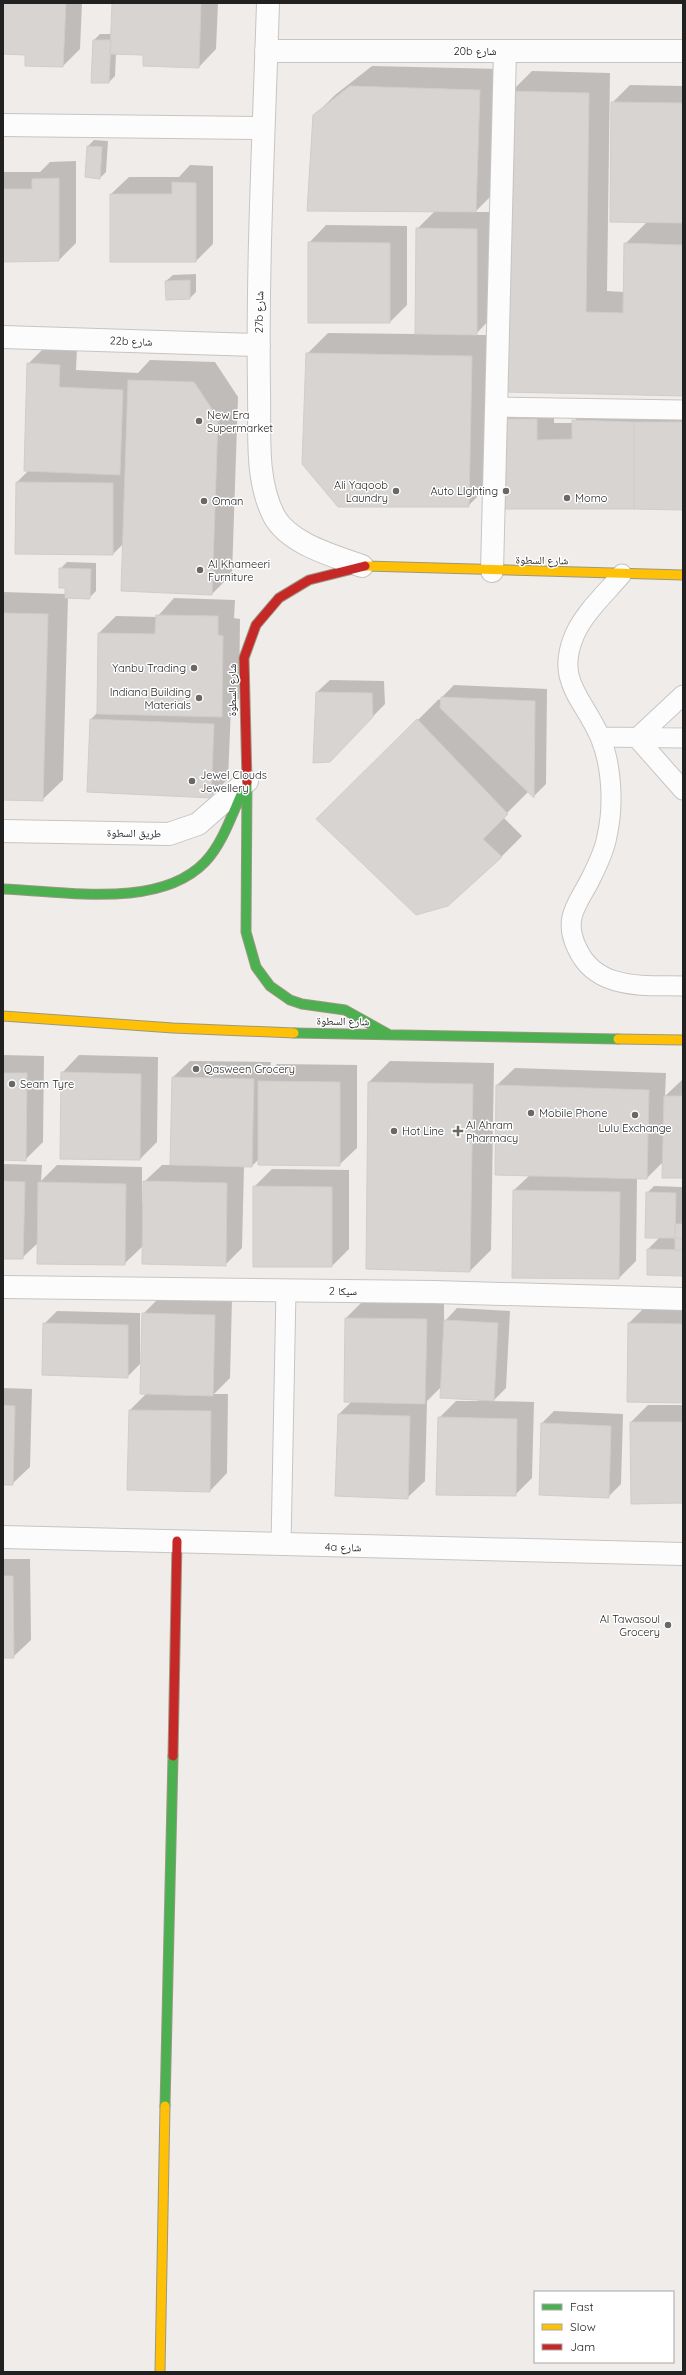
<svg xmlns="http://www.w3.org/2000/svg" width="686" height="2375" font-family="Quicksand,'Noto Naskh Arabic',sans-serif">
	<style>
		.shadow { fill: #0003 }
		.building { fill: #d7d4d2; stroke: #d2cdca }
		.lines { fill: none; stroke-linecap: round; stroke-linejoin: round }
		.lane-casing { stroke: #c6c5c4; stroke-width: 21 }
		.street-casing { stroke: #c6c5c4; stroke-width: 24 }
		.fast-casing { stroke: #9a9880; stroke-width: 11 }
		.slow-casing { stroke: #9a9880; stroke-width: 11 }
		.jam-casing { stroke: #9a9880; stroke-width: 11 }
		.lane { stroke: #fdfcfc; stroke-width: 19 }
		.street { stroke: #fdfcfc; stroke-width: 22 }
		.fast { stroke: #4caf50; stroke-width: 9 }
		.slow { stroke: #ffc107; stroke-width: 9 }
		.jam { stroke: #c62828; stroke-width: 9 }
		.poi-dot { fill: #696867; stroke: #fff; stroke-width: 1.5 }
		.labels { text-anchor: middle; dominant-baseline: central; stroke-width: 3; stroke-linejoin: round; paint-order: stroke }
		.street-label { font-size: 11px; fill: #212121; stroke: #fff }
		.poi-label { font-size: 11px; fill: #212121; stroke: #fff; text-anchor: start }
	</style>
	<rect width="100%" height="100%" fill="#efece9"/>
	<path class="shadow" d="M3,3H82L80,49L63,66L26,55L3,53Z
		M113,3H218L216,49L199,67L144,54L116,53L115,76L109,82L94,40L100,34H112Z
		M372,66L501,69L497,190L475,212H494L493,316L475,335H492L489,485L468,506L307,354L328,333L416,334L417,229L435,211L314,116L335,95Z
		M532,71L610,73L607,291L624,292L625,244L647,222L612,103L630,85L683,86V395L506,392L511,92Z
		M94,140L108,141L106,172L100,178L86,177L88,146Z
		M76,161V243L59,260L3,261V172H40L50,162Z
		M190,165L213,166V244L196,261L111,194L129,177H179Z
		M326,225L407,226V305L390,322L309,243Z
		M196,274V292L190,298L166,281L173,275Z
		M45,347L77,348L76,370L138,373L150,360L215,362L238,397L232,574L212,594L124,543L113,554L17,482L29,470L28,364Z
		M521,402H554V423H573L590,403L683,405V509L504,508V420Z
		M67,562L96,563V591L89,598L68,597L63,780L42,800L3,799V592L66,594V587L60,569Z
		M174,598L235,600L234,618L240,619L239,699L231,707L228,779L210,797L91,719L98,712L99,633L116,616L157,617Z
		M330,680L384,681L385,704L342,748L317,692Z
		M454,685L547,689L546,784L534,796L529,791L503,817L522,836L501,857L318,819L439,699L442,702V697Z
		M3,1055L44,1056L43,1142L25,1160L3,1159Z
		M79,1055L158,1057L157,1142L140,1159L62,1073Z
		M190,1061L271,1062L270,1070L277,1064L357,1065V1148L339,1165L259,1159L252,1166H244L242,1248L225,1265L143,1246L124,1264L39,1242L22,1258H3V1164L42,1165L41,1181L57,1165L142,1167V1203H144V1182L162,1165H171L172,1078Z
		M390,1061L494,1063L491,1250L470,1271L369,1082Z
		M515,1068L666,1073L665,1096L683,1079V1177L664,1161L647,1178H637L636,1261L619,1278L514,1190L530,1175L497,1085Z
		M272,1169L349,1170V1249L332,1266L254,1187Z
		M654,1186L682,1187L683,1275L648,1249L660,1237L647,1193Z
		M160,1297L232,1299L230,1378L214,1394H228L227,1473L210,1491L128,1489L130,1410L147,1393L143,1314Z
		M363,1301L444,1302V1322L457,1308L510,1311L506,1388L493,1401L534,1402L532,1478L515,1495L439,1418L456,1401H479V1399L441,1387L427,1401L425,1481L407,1498L339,1414L352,1401L346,1318Z
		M646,1306L683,1307V1402L629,1323Z
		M57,1311L140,1313V1364L127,1377L44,1324Z
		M3,1388L32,1389L30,1467L12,1484H3Z
		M648,1405H683V1502L631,1422Z
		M554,1411L623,1414L621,1484L608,1497L542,1423Z
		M3,1559H30L31,1640L13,1657H3Z"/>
	<path class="building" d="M3,3H66L63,67L25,66V55L3,54Z
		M112,3H201L199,68L143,66V55L110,54Z
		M93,40H111L109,83H91Z
		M350,86L480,90L476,212L307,211L313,115Z
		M510,91L589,93L586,312L623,313L624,243L683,245V396L505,392Z
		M611,102L683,103V223L610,222Z
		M87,146L102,147L100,179L85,177Z
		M59,178V261L3,262V189H32V179Z
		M172,182L196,183V262H110V194H172Z
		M416,228L477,229V335L415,334Z
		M308,242L390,243V323H308Z
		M190,280V299L166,300L165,281Z
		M306,353L472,356L469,507H338L302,464Z
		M27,363L60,365L59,387L123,390L120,475L24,471Z
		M128,380L194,382L218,418L212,595L121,591Z
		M503,419H537V440L572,439V420L634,422V509H503Z
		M634,422H683V510L634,509Z
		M16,482L113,483V555L15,554Z
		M59,568L91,569L90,599L65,598V588H59Z
		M3,613L48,614L43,801L3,800Z
		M156,615L218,616V635L223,636L222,717L97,714L98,633L155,634Z
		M316,692L372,693L373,717L330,762L313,763Z
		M441,697L535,701L534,798L440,708Z
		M90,719L214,724L211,798L87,792Z
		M417,719L508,814L483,839L502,857L448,906L416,915L316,819Z
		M61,1072L141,1074L140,1160L60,1159Z
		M3,1073H27L26,1161L3,1160Z
		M172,1077L254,1079L252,1167L170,1165Z
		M258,1081L340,1082V1166L258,1165Z
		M368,1082L473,1084L470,1272L366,1269Z
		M496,1085L649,1090L647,1179L495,1175Z
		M664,1096H683V1178H662Z
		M3,1181L25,1182L23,1259H3Z
		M143,1181L227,1183L226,1266L142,1264Z
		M38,1182L126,1184L125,1265L37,1264Z
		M253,1186L332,1187V1267H253Z
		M513,1190L620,1192L619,1279L512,1278Z
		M646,1192L676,1193L675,1238H645Z
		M675,1224H683V1239L675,1238Z
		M675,1238L683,1239V1250H675Z
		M647,1249L683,1250V1276L647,1275Z
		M142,1313L215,1315L213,1396L140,1394Z
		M345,1318L427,1319L425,1404L344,1402Z
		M444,1320L498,1323L494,1401L440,1398Z
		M43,1323L128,1325V1378L42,1375Z
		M628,1323L683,1324V1403L627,1402Z
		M3,1405L15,1406L13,1485H3Z
		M129,1410L211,1411L210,1492L127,1490Z
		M338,1414L410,1416L408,1499L335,1496Z
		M438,1417L517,1419L516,1496L436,1495Z
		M630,1422H683V1503L631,1504Z
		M541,1423L611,1426L609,1498L539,1495Z
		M3,1576H13L14,1658H3Z"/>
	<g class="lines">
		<g class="lane-casing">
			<path id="lane" d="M496,407L683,410
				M622,574C606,593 585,612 575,634C554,681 584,699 600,737C612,765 614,806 607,836C605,849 597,866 591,878C579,903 562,917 577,948C596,991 644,985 683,986
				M683,695L637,738L683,790
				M600,737L683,738
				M281,1545L286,1290"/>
		</g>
		<g class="street-casing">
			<path id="street" d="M268,3C264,132 257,262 259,391C260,433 255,479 274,516C289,544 334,556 362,566
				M266,51H683
				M3,125L263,128
				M3,337L259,345
				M492,571L505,51
				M3,831L169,834L198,824L247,781
				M3,1287L434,1292L683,1299
				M3,1537L683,1554"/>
		</g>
		<g class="fast-casing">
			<path id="fast" d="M247,782L246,932L256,967L270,986L290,1000L302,1004L345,1010L388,1034
				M3,889C63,891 159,910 205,862C223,843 232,814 243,790
				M294,1033L618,1039
				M165,2106L173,1756"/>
		</g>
		<g class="slow-casing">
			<path id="slow" d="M365,566L683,575
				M3,1016L173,1028L294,1033
				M618,1039L683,1040
				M160,2372L165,2106"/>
		</g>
		<g class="jam-casing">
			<path id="jam" d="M247,782L244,658L256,625L279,598L309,580L365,566
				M173,1756L177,1541"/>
		</g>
		<use href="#lane" class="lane"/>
		<use href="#street" class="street"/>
		<use href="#fast" class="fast"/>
		<use href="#slow" class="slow"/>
		<use href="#jam" class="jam"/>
	</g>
	<g class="poi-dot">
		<circle cx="199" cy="421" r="4"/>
		<circle cx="396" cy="491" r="4"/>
		<circle cx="506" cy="491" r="4"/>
		<circle cx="567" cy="498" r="4"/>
		<circle cx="204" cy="501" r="4"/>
		<circle cx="200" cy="570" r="4"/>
		<circle cx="194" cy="668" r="4"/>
		<circle cx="199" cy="698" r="4"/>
		<circle cx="192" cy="781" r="4"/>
		<circle cx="196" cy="1069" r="4"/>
		<circle cx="12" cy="1084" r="4"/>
		<circle cx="531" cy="1113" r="4"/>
		<circle cx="635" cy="1115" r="4"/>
		<circle cx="394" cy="1131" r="4"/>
		<path d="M456 1125h4v4h4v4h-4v4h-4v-4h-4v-4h4z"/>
		<circle cx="668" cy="1625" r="4"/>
	</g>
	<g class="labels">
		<g class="street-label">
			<text x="475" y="51">20b شارع</text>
			<text transform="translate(259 312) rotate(-89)">27b شارع</text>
			<text transform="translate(131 341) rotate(2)">22b شارع</text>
			<text transform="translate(542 560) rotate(1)">شارع السطوة</text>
			<text transform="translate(232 690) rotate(-90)">شارع السطوة</text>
			<text transform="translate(134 833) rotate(1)">طريق السطوة</text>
			<text transform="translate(343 1021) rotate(1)">شارع السطوة</text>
			<text transform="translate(343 1291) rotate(1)">سيكا 2</text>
			<text transform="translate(343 1547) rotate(1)">4a شارع</text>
		</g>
		<g class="poi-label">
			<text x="207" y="415">New Era<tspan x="207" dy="13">Supermarket</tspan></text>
			<text x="388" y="485" text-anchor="end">Ali Yaqoob<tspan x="388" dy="13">Laundry</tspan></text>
			<text x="498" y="491" text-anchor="end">Auto LIghting</text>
			<text x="575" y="498">Momo</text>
			<text x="212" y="501">Oman</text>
			<text x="208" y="564">Al Khameeri<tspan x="208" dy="13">Furniture</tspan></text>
			<text x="186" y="668" text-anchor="end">Yanbu Trading</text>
			<text x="191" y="692" text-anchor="end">Indiana Building<tspan x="191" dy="13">Materials</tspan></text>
			<text x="200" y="775">Jewel Clouds<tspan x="200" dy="13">Jewellery</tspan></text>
			<text x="204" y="1069">Qasween Grocery</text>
			<text x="20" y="1084">Seam Tyre</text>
			<text x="539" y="1113">Mobile Phone</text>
			<text x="466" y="1125">Al Ahram<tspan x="466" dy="13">Pharmacy</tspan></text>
			<text x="635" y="1128" text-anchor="middle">Lulu Exchange</text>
			<text x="402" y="1131">Hot Line</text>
			<text x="660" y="1619" text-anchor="end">Al Tawasoul<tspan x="660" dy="13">Grocery</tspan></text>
		</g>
	</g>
	<rect width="686" height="2375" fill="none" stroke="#212121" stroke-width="8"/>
	<rect x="534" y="2291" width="140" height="72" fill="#ffffff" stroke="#a6a6a6"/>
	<rect x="542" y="2304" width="20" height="6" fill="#4caf50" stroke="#a6a6a6"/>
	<text x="570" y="2311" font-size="12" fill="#212121">Fast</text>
	<rect x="542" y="2324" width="20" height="6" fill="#ffc107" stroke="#a6a6a6"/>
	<text x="570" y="2331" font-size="12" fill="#212121">Slow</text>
	<rect x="542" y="2344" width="20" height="6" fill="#c62828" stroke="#a6a6a6"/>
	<text x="570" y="2351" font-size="12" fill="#212121">Jam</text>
</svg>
